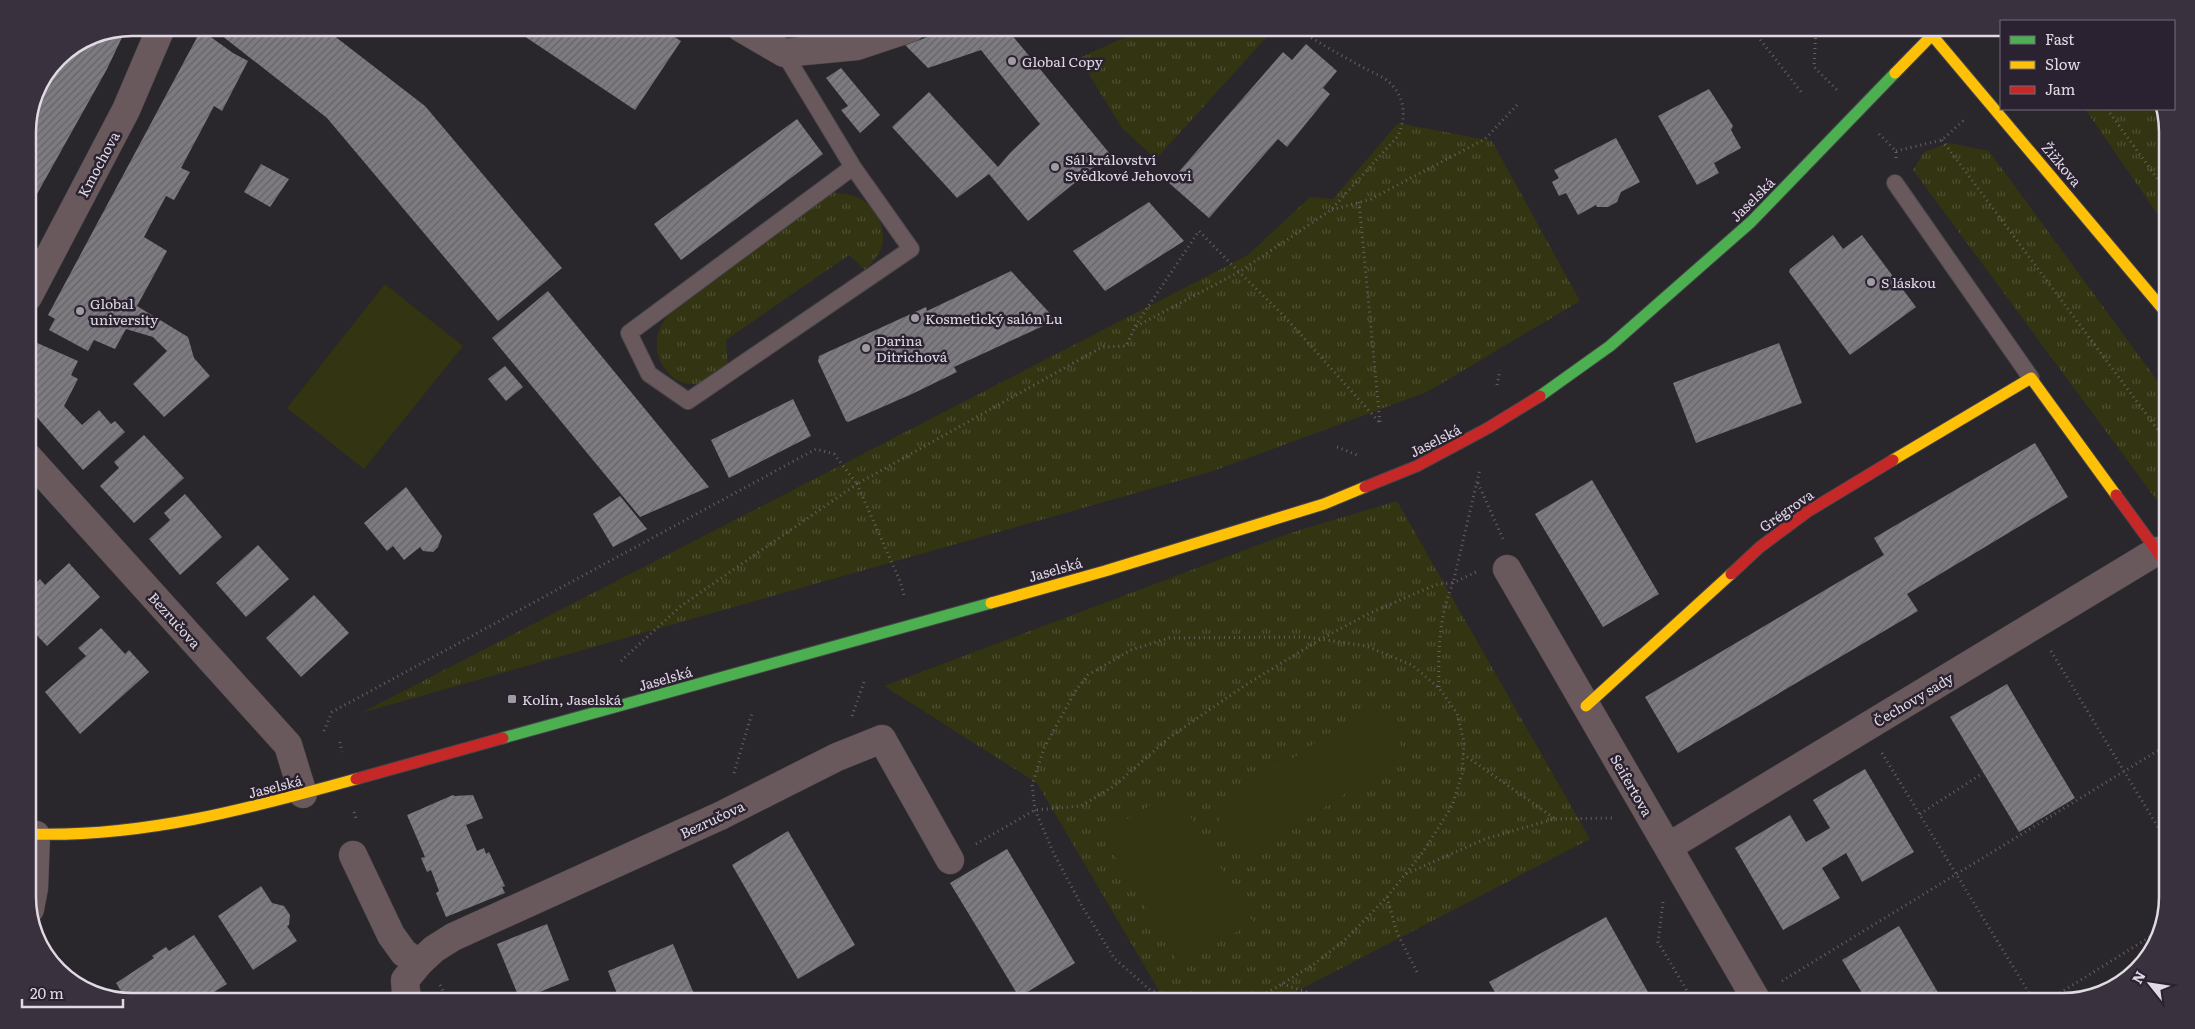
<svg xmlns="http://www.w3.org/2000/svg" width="2195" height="1029" font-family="Literata,serif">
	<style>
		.park { fill: url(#park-tufts) }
		.garden { fill: #333411 }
		.building { fill: url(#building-hatch) }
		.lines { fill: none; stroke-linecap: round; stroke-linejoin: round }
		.lane-casing { stroke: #464448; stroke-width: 18 }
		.street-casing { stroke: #464448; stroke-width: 29 }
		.fast-casing { stroke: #464448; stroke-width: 13 }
		.slow-casing { stroke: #464448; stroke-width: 13 }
		.jam-casing { stroke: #464448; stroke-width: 13 }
		.path { stroke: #6a5f62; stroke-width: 3; stroke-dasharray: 1 4; stroke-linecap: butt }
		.lane { stroke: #6a595c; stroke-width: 16 }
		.street { stroke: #6a595c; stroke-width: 28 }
		.fast { stroke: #4caf50; stroke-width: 11 }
		.slow { stroke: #ffc107; stroke-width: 11 }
		.jam { stroke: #c62828; stroke-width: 11 }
		.poi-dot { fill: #a09ba3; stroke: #2a2230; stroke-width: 2 }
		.labels { text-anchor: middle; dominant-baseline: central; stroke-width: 5; stroke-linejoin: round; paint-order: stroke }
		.poi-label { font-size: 14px; fill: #e0dae3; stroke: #2a2230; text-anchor: start }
		.street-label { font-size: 14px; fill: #e0dae3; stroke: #2a2230 }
		.rim { fill: none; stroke: #e0dae3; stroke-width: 2.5 }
	</style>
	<defs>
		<pattern id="park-tufts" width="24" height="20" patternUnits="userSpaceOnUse" patternTransform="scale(1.25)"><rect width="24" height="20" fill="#333411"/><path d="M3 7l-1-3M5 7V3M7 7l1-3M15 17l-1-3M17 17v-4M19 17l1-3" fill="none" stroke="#505134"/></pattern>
		<pattern id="building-hatch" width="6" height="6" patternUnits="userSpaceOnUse" patternTransform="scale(1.25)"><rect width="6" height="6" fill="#7d7a80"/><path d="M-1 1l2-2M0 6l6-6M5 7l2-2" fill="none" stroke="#666368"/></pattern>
	</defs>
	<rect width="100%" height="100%" fill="#29262c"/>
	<path class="park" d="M1146,28H1275L1156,159L1122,128L1079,58Z
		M2085,109H2162L2167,125V228Z
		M1398,123L1492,141L1580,301L1427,392L1213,471L361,713L1248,255L1310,197L1333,199Z
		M1949,143L1989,151L2167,394V514L1913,170L1924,152Z
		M832,192C840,194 851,194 859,198C874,206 884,224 883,240C883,252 872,262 865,270L849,255L726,340L728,370C718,374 706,384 695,384C672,386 654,361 657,339C658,329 663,323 668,315Z
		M1397,501L1590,839L1278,1001H1165L1037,783L884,686L1290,533Z"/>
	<path class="garden" d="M385,284L463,346L364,469L287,408Z
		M1372,704L1406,753L1245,860L1214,812Z
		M1175,791L1253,922L1180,965L1102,834Z"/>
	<path class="building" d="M212,28H324L425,106L562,268L498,321L327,118Z
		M512,28H660L681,41L635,110Z
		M835,28H863L856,38Z
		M954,28H1006L1110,154L1028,221L989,174L957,198L892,127L929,92L998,167L1010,153L1040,124L981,50L928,68L905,45Z
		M126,29L107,69L28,210V125L38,86L58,58L92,35Z
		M201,30L233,53L248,61L222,111L214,106L204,125L181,168L190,172L174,200L166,196L144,237L167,251L137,306L188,337L194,358L210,376L164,417L133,384L167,351L153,337L126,329L115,349L94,340L88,351L49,330L55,319L48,315Z
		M1306,44L1337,71L1323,88L1330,94L1287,147L1278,139L1209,218L1169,183L1283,52L1292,60Z
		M841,68L880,115L860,133L841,110L848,106L826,78Z
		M1709,89L1733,126L1731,130L1741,148L1714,163L1719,173L1697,185L1658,116Z
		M797,119L823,154L681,260L654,224Z
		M1616,138L1640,182L1621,192L1617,202L1608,207H1597L1596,205L1578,215L1566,193L1559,196L1552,182L1559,178L1554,170Z
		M261,164L289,179L270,207L244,192Z
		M1149,202L1184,241L1105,291L1073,251Z
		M1833,235L1843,249L1862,235L1916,307L1850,355L1789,272L1790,269Z
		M1011,271L1056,320L954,367L957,372L912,394L848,422L846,421L818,361L819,356L926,307L927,311Z
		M548,291L709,487L640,517L492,338Z
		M35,342L78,361L71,375L78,379L64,406L82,425L99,410L111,424L115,421L125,432L83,470L28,407V355Z
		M1779,343L1802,403L1696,443L1673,383Z
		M505,366L523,387L506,401L488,379Z
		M793,399L811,436L729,478L711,440Z
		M144,435L184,478L134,523L100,486L119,468L114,462Z
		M2035,443L2068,497L1907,594L1918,611L1678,753L1645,697L1884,555L1874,538Z
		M1592,480L1659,594L1603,627L1535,514Z
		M406,487L442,536L438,547L433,552L423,551L420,547L404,560L393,546L387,551L364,523Z
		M185,494L222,537L180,575L149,539L170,520L164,513Z
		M620,496L647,529L613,547L593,514Z
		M258,545L289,579L246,617L216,583Z
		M69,563L100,597L47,646L30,628L28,630V591L40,579L45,585Z
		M314,595L349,633L301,677L266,638Z
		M101,628L125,654L129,650L149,672L80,734L45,692L86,656L78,648Z
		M2007,684L2075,798L2019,832L1950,717Z
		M1865,769L1914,852L1862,882L1846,853L1822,868L1840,898L1783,930L1735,848L1790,815L1806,842L1830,828L1813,800Z
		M453,795L454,796L473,795L483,818L466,825L477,851L484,848L486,854L489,852L505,886L502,887L505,893L446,917L436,893L439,891L431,870L427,872L421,858L425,857L407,815Z
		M788,831L855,945L798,979L732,865Z
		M1007,849L1075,963L1019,997L950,883Z
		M261,886L272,903L284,906L290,915L289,925L287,926L297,941L253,970L218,916Z
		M1606,917L1653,1001H1500L1489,982Z
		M547,924L569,980L520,1000L497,944Z
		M1899,926L1943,1001H1867L1842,960Z
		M194,935L227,984L206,997L209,1001H127L116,983L154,958L152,956L166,947L169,951Z
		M673,944L697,1001H620L608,971Z"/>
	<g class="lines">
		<g class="lane-casing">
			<path id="lane" d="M784,53L853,167L911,249L688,401L649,374L629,333L853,167
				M1895,183L2031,378"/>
		</g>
		<g class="street-casing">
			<path id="street" d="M741,28L784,53L857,46L911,28
				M28,297L126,110L161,28
				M28,457L288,745L303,794
				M1507,569L1757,1001
				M1668,847L2157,551
				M353,855L391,935L404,953L419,963L405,980L406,993L409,1001
				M30,909L34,888L36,835
				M419,963L434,949L453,937L720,816L837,757L882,739L950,860"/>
		</g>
		<g class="fast-casing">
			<path id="fast" d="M1540,396L1610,346L1751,222L1895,73
				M503,738L991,603"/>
		</g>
		<g class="slow-casing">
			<path id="slow" d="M1926,28L2167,314
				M1895,73L1939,28
				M1893,460L2031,378L2116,495
				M991,603L1105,571L1324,504L1365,487
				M1586,706L1731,574
				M28,834C141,838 248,809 356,779"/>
		</g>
		<g class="jam-casing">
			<path id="jam" d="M1365,487L1417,466L1488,428L1540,396
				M2116,495L2167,565
				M1731,574L1760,547L1807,512L1893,460
				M356,779L503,738"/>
		</g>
		<path class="path" d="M1751,28L1802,93
			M1816,28L1814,67L1837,90
			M1642,34L1653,28
			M2107,109L2167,192
			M1879,134L1896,151V159
			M1942,140L2167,442
			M1896,151L1942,140L1964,120
			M1359,202L1380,423
			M1332,210L1371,199L1485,139L1517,105
			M1135,326L1199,231L1239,272L1331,210L1398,136C1406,118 1406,98 1390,83C1384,77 1372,72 1364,68C1341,55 1318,43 1297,28
			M1497,385L1500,370
			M1337,447L1357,455
			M1478,483L1503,539
			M2051,651L2167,842
			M621,661L681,606L857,484L900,581L904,595
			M1439,687C1438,652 1439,616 1453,583L1476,572
			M852,716L865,679
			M324,731L332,712L816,449L834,454L857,484L1102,347L1126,346L1135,327L1239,272L1285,317L1380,423
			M340,742L342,752
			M1882,753L2034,1001
			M1463,754L1554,818
			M734,773L752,713
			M354,812L357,821
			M1920,814L1983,773
			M976,844L1035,810L1081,806L1114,786L1170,737L1244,686L1321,639L1366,615L1414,594L1438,584L1453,583L1480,469
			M1406,874L1485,839L1554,819L1614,818
			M1387,897L1397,933L1417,972
			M1663,902L1658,942L1693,1001
			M1782,981L2167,745
			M1282,984L1335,1001
			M440,985L448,1001
			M1183,1001L1150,990L1114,958L1083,908L1054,854L1035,810L1032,785L1044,748L1076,690L1088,675L1131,650L1169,638L1307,637L1366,646L1412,665L1439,688L1457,713L1464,742L1462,774L1452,806L1423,852L1387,897L1346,939L1314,964L1282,984L1256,999L1243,1001
			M2047,1001L2161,930"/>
		<use href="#lane" class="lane"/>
		<use href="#street" class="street"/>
		<use href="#fast" class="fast"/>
		<use href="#slow" class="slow"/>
		<use href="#jam" class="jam"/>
	</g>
	<g class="poi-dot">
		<circle cx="1012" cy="61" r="5"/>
		<circle cx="1055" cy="167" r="5"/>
		<circle cx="1871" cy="282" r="5"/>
		<circle cx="80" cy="311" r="5"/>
		<circle cx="915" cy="318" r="5"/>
		<circle cx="866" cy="348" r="5"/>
		<rect x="507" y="694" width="10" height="10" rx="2.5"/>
	</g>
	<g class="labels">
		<g class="poi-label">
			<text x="1022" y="61">Global Copy</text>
			<text x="1065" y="159">Sál království<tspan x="1065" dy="16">Svědkové Jehovovi</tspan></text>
			<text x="1881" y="282">S láskou</text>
			<text x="90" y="303">Global<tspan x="90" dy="16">university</tspan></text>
			<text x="925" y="318">Kosmetický salón Lu</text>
			<text x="876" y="340">Darina<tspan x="876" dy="16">Ditrichová</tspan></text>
			<text x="522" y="699">Kolín, Jaselská</text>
		</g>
		<g class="street-label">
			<text transform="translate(98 164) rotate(-62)">Kmochova</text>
			<text transform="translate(2062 164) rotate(50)">Žižkova</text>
			<text transform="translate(1752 199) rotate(-45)">Jaselská</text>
			<text transform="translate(1435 440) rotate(-27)">Jaselská</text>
			<text transform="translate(1786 510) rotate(-35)">Grégrova</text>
			<text transform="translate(1055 569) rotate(-16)">Jaselská</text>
			<text transform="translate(175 620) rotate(48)">Bezručova</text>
			<text transform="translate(665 678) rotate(-16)">Jaselská</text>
			<text transform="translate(1913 699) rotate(-31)">Čechovy sady</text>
			<text transform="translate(1632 785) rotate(60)">Seifertova</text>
			<text transform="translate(275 786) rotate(-14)">Jaselská</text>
			<text transform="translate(712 819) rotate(-25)">Bezručova</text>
		</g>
	</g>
	<path d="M0 0H2195V1029H0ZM132 36H2063A96 96 0 0 1 2159 132V897A96 96 0 0 1 2063 993H132A96 96 0 0 1 36 897V132A96 96 0 0 1 132 36Z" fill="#39313e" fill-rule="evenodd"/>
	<path class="rim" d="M132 36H2063A96 96 0 0 1 2159 132V897A96 96 0 0 1 2063 993H132A96 96 0 0 1 36 897V132A96 96 0 0 1 132 36Z"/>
	<rect x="2000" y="20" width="175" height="90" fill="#2a2230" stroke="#736c78"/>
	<rect x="2010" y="36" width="25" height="8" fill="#4caf50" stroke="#736c78"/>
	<text x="2045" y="45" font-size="15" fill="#e0dae3">Fast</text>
	<rect x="2010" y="61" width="25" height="8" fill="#ffc107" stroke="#736c78"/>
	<text x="2045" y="70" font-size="15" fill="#e0dae3">Slow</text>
	<rect x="2010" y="86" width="25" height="8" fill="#c62828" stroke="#736c78"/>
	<text x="2045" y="95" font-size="15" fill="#e0dae3">Jam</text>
	<g transform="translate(2150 984) rotate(300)" stroke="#2a2230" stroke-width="4" paint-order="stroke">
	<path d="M0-4L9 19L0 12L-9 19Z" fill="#e0dae3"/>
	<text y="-8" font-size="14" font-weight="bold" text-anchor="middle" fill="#e0dae3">N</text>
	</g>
	<path d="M22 999v8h101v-8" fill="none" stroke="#e0dae3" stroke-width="2.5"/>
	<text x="30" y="999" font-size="15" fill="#e0dae3" stroke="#2a2230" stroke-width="4" paint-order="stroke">20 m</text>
</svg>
